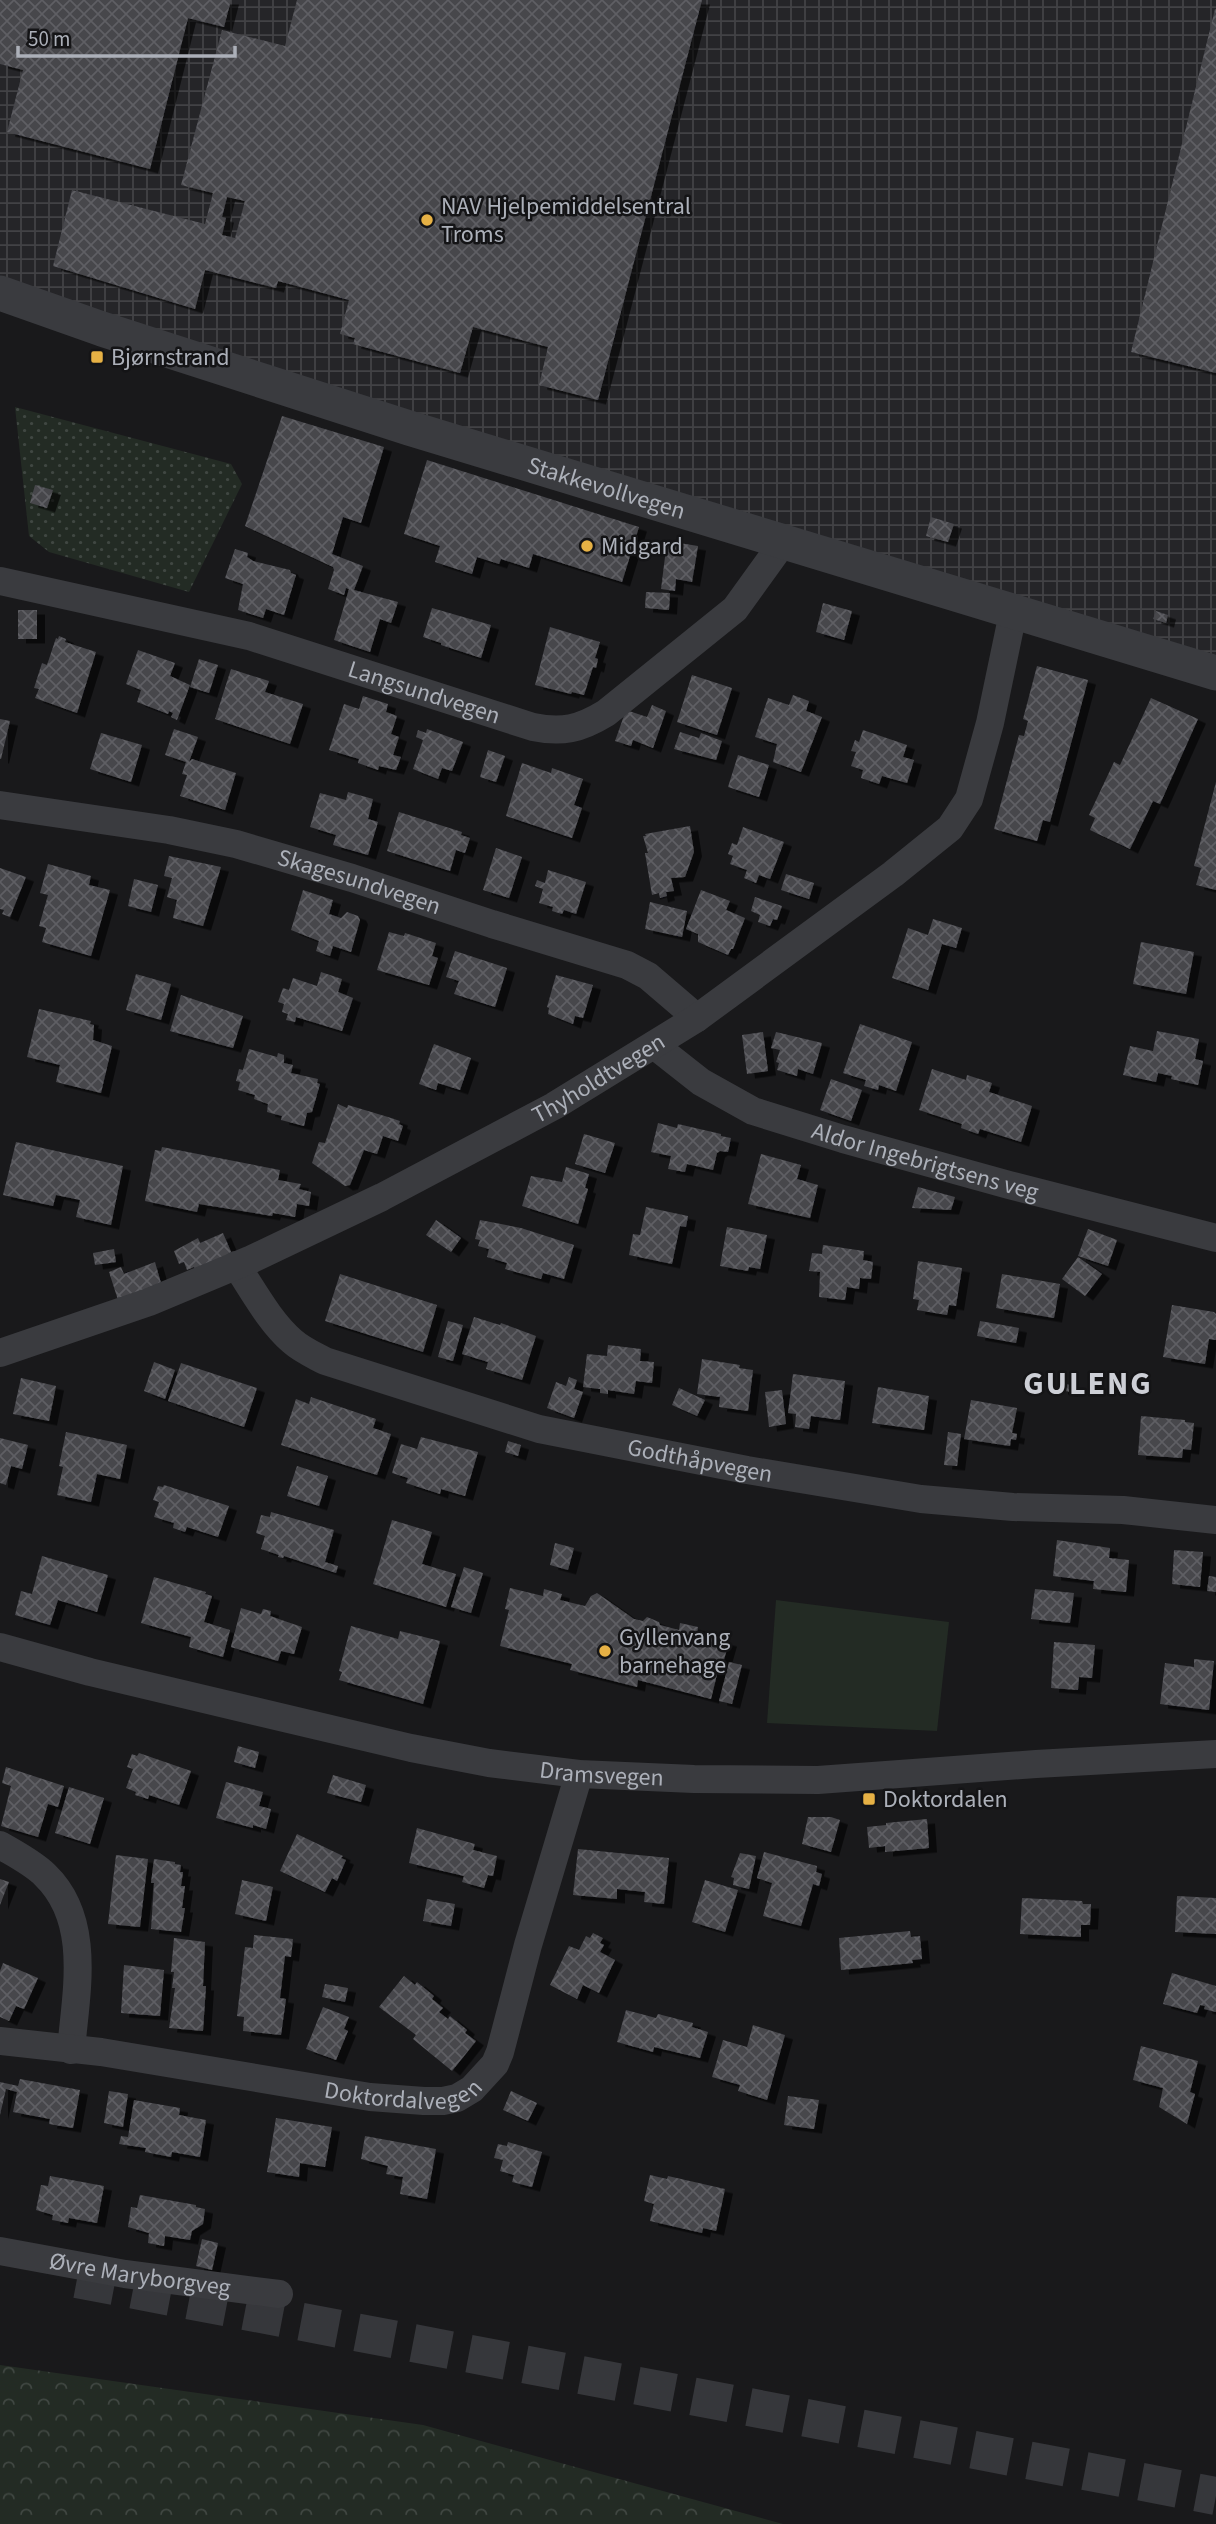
<svg xmlns="http://www.w3.org/2000/svg" width="1216" height="2524" font-family="'Source Sans 3',sans-serif">
	<style>
		.industrial { fill: url(#industrial-grid) }
		.green { fill: #232b24 }
		.forest { fill: url(#forest-crowns) }
		.park { fill: url(#park-dots) }
		.building { fill: url(#building-cross-hatch); fill-rule: evenodd; filter: url(#shadow) }
		.lines { fill: none; stroke-linecap: round; stroke-linejoin: round }
		.primary-tunnel { stroke: #36373b; stroke-width: 38; stroke-dasharray: 38 19; stroke-linecap: butt }
		.minor { stroke: #3a3b3f; stroke-width: 28 }
		.tertiary { stroke: #3a3b3f; stroke-width: 35 }
		.poi-dot { fill: #e6b145; stroke: #141416; stroke-width: 2.5 }
		.labels { text-anchor: middle; dominant-baseline: central; stroke-width: 5; stroke-linejoin: round; paint-order: stroke }
		.poi-label { font-size: 24px; fill: #acb0b9; stroke: #141416; text-anchor: start }
		.street-label { font-size: 24px; fill: #acb0b9; stroke: #141416 }
		.district-label { font-size: 32px; font-weight: bold; letter-spacing: 2px; fill: #cdcfd6; stroke: #141416 }
	</style>
	<defs>
		<pattern id="industrial-grid" width="8" height="8" patternUnits="userSpaceOnUse" patternTransform="scale(1.75)"><rect width="8" height="8" fill="#252528"/><path d="M0 4h8M4 0v8" fill="none" stroke="#424245"/></pattern>
		<pattern id="forest-crowns" width="20" height="18" patternUnits="userSpaceOnUse" patternTransform="scale(1.75)"><rect width="20" height="18" fill="#232b24"/><path d="M2 6a3 3 0 1 1 6 0M12 15a3 3 0 1 1 6 0" fill="none" stroke="#404742"/></pattern>
		<pattern id="park-dots" width="8" height="8" patternUnits="userSpaceOnUse" patternTransform="scale(1.75)"><rect width="8" height="8" fill="#232b24"/><path d="M2 2h.1M6 6h.1" fill="none" stroke="#404742" stroke-width="1.8" stroke-linecap="round"/></pattern>
		<pattern id="building-cross-hatch" width="8" height="8" patternUnits="userSpaceOnUse" patternTransform="scale(1.75)"><rect width="8" height="8" fill="#46464b"/><path d="M0 0l8 8M0 8l8-8" fill="none" stroke="#5e5e63"/></pattern>
		<filter id="shadow"><feDropShadow dx="8" dy="4.5" stdDeviation="0" flood-color="#0009"/></filter>
	</defs>
	<rect width="100%" height="100%" fill="#19191b"/>
	<path class="industrial" d="M0,0H1216V659L0,291Z"/>
	<path class="green" d="M776,1600L949,1622L937,1731L767,1723Z"/>
	<path class="forest" d="M0,2365L423,2425L783,2524H0Z"/>
	<path class="park" d="M15,407L231,464L242,484L189,592L49,552L29,536Z"/>
	<path class="building" d="M0,0H231L224,27L188,18L150,169L7,132L23,70L0,64Z
		M297,0H702L598,400L539,385L548,347L473,327L460,373L353,344L355,338L340,334L349,300L278,281L276,288L205,270L195,309L53,266L72,190L205,224L213,193L181,185L222,30L285,46ZM227,197L245,201L235,238L222,235L226,218L222,217Z
		M1215,9H1216V373L1131,352Z
		M282,416L384,447L361,523L343,517L332,554L363,566L354,590L398,602L391,623L380,619L370,652L334,640L349,589L346,588L344,595L328,589L334,570L333,567L245,526Z
		M427,460L639,527L622,582L533,554L529,568L501,559L499,564L477,557L472,574L435,562L440,546L404,534Z
		M35,485L53,490L47,508L30,503Z
		M931,517L954,524L948,542L926,536Z
		M667,541L698,546L692,582L676,579L675,591L661,589Z
		M235,549L248,553L247,557L253,561L290,570L291,573L296,575L284,615L266,609L263,618L238,610L243,584L225,578Z
		M646,592L670,593L669,610L645,608Z
		M823,603L852,611L844,640L816,632Z
		M432,608L491,625L481,658L441,645V643L423,637Z
		M18,610H37V639H18Z
		M1156,611L1168,615L1166,623L1153,619Z
		M550,627L600,642L595,658L598,659L596,668L593,667L584,695L572,692L571,694L535,685Z
		M59,636L66,639L65,642L96,652L77,713L35,698L39,689L34,688L42,663L47,665L56,638L58,639Z
		M138,650L175,663L170,676L190,685L177,720L171,717L173,713L169,711L168,714L137,702L141,690L126,684Z
		M199,659L218,665L209,693L190,687Z
		M1037,666L1088,680L1050,822L1043,820L1037,841L994,829L1019,735L1024,736L1028,721L1023,719Z
		M231,669L269,681L265,692L303,704L290,744L215,719Z
		M692,675L732,688L717,735L677,722Z
		M793,695L809,701L806,711L822,717L801,772L773,762L777,744L755,737L768,698L789,705Z
		M363,696L388,704L386,712L397,716L391,734L399,737L393,755L401,757L396,770L379,766L378,770L358,763L359,759L329,750L344,704L359,709Z
		M1151,698L1198,719L1160,804L1153,801L1130,849L1090,830L1095,818L1089,815L1114,762L1120,765Z
		M652,705L666,711L653,748L633,740L631,746L615,741L626,710L647,717Z
		M0,719L10,721L1,759H0Z
		M174,729L198,737L189,762L192,759L236,773L225,810L180,796L187,775L182,774L186,762L165,755Z
		M427,729L463,742L452,771L442,768L438,779L413,769L423,740L416,737L418,730L426,733Z
		M863,730L907,745L903,757L914,760L907,783L882,776L879,784L861,778L863,770L851,766L856,752L851,751L855,740L859,742Z
		M680,732L699,738L701,733L722,741L716,760L674,749Z
		M101,733L142,745L131,782L90,769Z
		M488,750L505,756L496,782L480,777Z
		M738,755L769,765L759,797L728,787Z
		M522,763L551,773L552,768L583,779L574,805L582,808L572,838L506,816Z
		M1216,782V890L1196,885L1201,868L1194,866Z
		M348,792L373,799L368,819L378,822L368,855L333,845L336,835L310,827L320,793L346,800Z
		M399,812L462,832L461,835L470,838L465,853L456,850L450,871L387,851Z
		M690,826L694,852L685,877L671,878L674,891L666,892L667,896L660,898L659,893L652,895L645,853H648L643,836H646L645,834Z
		M743,827L784,842L770,879L759,875L756,883L744,878L747,870L730,864L733,856L728,854L732,843L737,845Z
		M496,848L522,857L509,898L483,890Z
		M169,856L221,867L203,926L173,918L177,900L167,897L172,878L164,876Z
		M48,864L91,876L89,885L110,890L91,956L42,942L46,928L39,926L48,895L40,893Z
		M0,868L26,877L10,917L2,914L4,910L0,909Z
		M548,870L586,882L576,914L564,910L562,914L552,911L553,907L539,903L543,889L535,886L537,880L545,883Z
		M786,874L814,883L809,899L781,890Z
		M134,879L158,885L151,912L128,906Z
		M303,890L333,900L329,914L341,918L347,912L358,916L360,920L351,952L333,946L330,956L316,951L319,941L291,930Z
		M701,890L730,901L726,910L745,918L733,949H731L728,955L698,942V934L686,929Z
		M755,897L782,906L777,920L773,919L770,926L758,922L760,915L751,911Z
		M650,902L687,911L682,937L645,929Z
		M933,919L962,928L956,948L942,944L928,990L892,978L908,928L928,935Z
		M389,932L404,936L405,933L436,943L432,956L438,958L429,985L377,970Z
		M1141,942L1194,952L1186,994L1133,984Z
		M455,951L507,968L495,1007L454,994L459,981L446,977Z
		M321,972L342,979L338,992L353,998L342,1031L296,1017L295,1022L286,1020L288,1014L282,1012L284,1004L278,1002L283,988L289,990L293,978L317,986Z
		M136,974L171,984L161,1020L126,1010Z
		M556,975L593,985L583,1018L575,1016L573,1024L548,1014L549,1008L547,1007Z
		M181,995L243,1016L233,1048L170,1031Z
		M39,1009L91,1021L90,1024L94,1025L93,1040L112,1046L101,1093L56,1082L60,1065L27,1057Z
		M860,1024L912,1042L896,1091L879,1085L878,1090L864,1086L866,1080L843,1073Z
		M1157,1031L1199,1039L1195,1059L1203,1061L1198,1085L1171,1079L1172,1076L1158,1073L1156,1082L1123,1075L1130,1046L1153,1051Z
		M763,1032L768,1071L747,1074L742,1035Z
		M776,1032L822,1043L813,1074L798,1069L797,1076L777,1070L779,1063L776,1062L780,1050L771,1048Z
		M434,1044L471,1058L460,1090L438,1083L436,1090L419,1084Z
		M249,1049L277,1057L278,1053L284,1055V1063L293,1065L291,1073L318,1079L317,1083L320,1084L312,1112L307,1113L304,1126L281,1120L282,1116L267,1112L268,1104L254,1099L255,1095L238,1090L240,1082L236,1081L239,1069L243,1070Z
		M932,1069L966,1080L967,1075L992,1083L989,1092L1032,1106L1021,1142L980,1129L978,1134L961,1128L962,1124L919,1110Z
		M831,1079L862,1090L851,1121L820,1110Z
		M338,1104L347,1108L348,1105L388,1117L400,1121L399,1124L403,1126L398,1141L383,1136L377,1154L364,1150L350,1185L345,1186L312,1163L319,1142L325,1143Z
		M658,1123L677,1128L678,1124L721,1134V1136L731,1138L728,1152L720,1151L717,1153L713,1170L687,1164L685,1172L668,1169L671,1156L651,1152Z
		M584,1134L615,1143L605,1173L575,1164Z
		M16,1142L123,1166L111,1225L76,1217L80,1200L56,1195L53,1206L3,1195Z
		M162,1147L280,1170L278,1180L301,1184L299,1189L311,1192L309,1206L297,1204L295,1217L273,1213L272,1216L199,1204L197,1212L145,1201L155,1150L161,1151Z
		M761,1154L801,1165L797,1179L818,1185L810,1218L748,1204Z
		M566,1167L589,1174L585,1188L588,1189L578,1224L522,1206L531,1176L562,1182Z
		M918,1187L955,1197L951,1210L912,1208Z
		M646,1207L688,1216L686,1227L680,1226L672,1264L629,1255L633,1234L640,1235Z
		M436,1220L461,1238L451,1252L426,1235Z
		M480,1220L521,1228L574,1245L564,1279L543,1273L541,1279L505,1269L507,1263L487,1257L489,1249L478,1246L480,1240L475,1239Z
		M727,1227L767,1235L760,1269L749,1267L748,1271L720,1266Z
		M1088,1229L1117,1240L1108,1266L1078,1256Z
		M223,1233L232,1254L195,1270L194,1267L187,1270L184,1262L179,1264L174,1251L198,1238L200,1243Z
		M823,1245L864,1251L863,1260L873,1262L871,1279L860,1278L859,1289L847,1287L845,1300L819,1297L820,1272L809,1271L812,1253L822,1254Z
		M114,1249L116,1262L95,1265L93,1253Z
		M1078,1257L1102,1274L1085,1296L1062,1279Z
		M918,1261L962,1268L956,1306L949,1305L947,1315L917,1310L919,1300L913,1299Z
		M155,1262L161,1283L118,1300L109,1272L121,1267L124,1274Z
		M340,1274L437,1305L423,1352L325,1321Z
		M1002,1274L1060,1284L1054,1318L996,1308Z
		M1172,1305L1214,1312L1216,1314V1340L1209,1339L1205,1364L1163,1357Z
		M474,1317L500,1325L501,1323L536,1336L522,1380L486,1369L488,1362L462,1354Z
		M448,1321L463,1325L453,1361L438,1357Z
		M980,1321L1019,1328L1016,1343L977,1336Z
		M608,1345L641,1349L640,1361L654,1362L652,1383L636,1381L634,1394L608,1390V1394L600,1393V1389L583,1387L587,1354L607,1356Z
		M702,1359L740,1365L739,1368L753,1370L748,1411L719,1407L720,1397L697,1394Z
		M154,1362L175,1370L165,1399L144,1391Z
		M181,1363L257,1388L244,1427L168,1401Z
		M793,1374L845,1381L840,1420L811,1416L809,1429L795,1427L796,1414L788,1413Z
		M569,1377L577,1380L574,1389L583,1392L574,1418L547,1408L556,1382L566,1386Z
		M21,1378L56,1386L49,1421L13,1414Z
		M1061,1383L1071,1385L1070,1392L1060,1390Z
		M878,1387L929,1396L924,1430L872,1423Z
		M679,1388L705,1400L697,1416L672,1405Z
		M782,1390L786,1424L769,1427L765,1392Z
		M311,1397L376,1419L373,1428L391,1434L377,1475L281,1445L296,1399L309,1404Z
		M971,1400L1017,1408L1012,1433L1017,1434L1016,1440L1011,1439L1010,1446L964,1439Z
		M1141,1416L1185,1420V1422L1194,1423L1191,1450L1183,1449L1182,1458L1138,1455Z
		M66,1432L127,1445L120,1479L97,1474L91,1502L57,1495L63,1467L59,1466Z
		M948,1432L961,1434L957,1466L944,1465Z
		M421,1437L478,1452L465,1496L441,1489L440,1494L406,1483L408,1478L392,1473L401,1444L417,1449Z
		M0,1438L28,1445L22,1469L11,1466L6,1485L0,1483Z
		M508,1441L521,1445L518,1456L505,1452Z
		M297,1466L328,1476L319,1506L287,1496Z
		M164,1485L229,1506L218,1537L187,1527L185,1532L173,1528L174,1523L154,1517L159,1502L153,1500L158,1486L163,1487Z
		M271,1512L334,1530L325,1562L338,1566L336,1573L284,1556L283,1558L278,1557L279,1555L261,1549L265,1536L256,1533L261,1515L270,1517Z
		M392,1520L432,1532L422,1564L456,1574L446,1607L373,1584Z
		M1057,1540L1110,1548L1109,1558L1129,1560L1126,1592L1093,1589L1094,1581L1053,1576Z
		M555,1543L574,1548L568,1570L550,1565Z
		M1174,1550L1203,1552L1200,1587L1172,1584Z
		M42,1556L108,1575L97,1612L58,1600L50,1625L15,1615L21,1591L32,1594Z
		M464,1567L483,1573L471,1613L451,1607Z
		M1209,1576L1216,1577V1592L1207,1591Z
		M154,1577L206,1592L205,1594L212,1596L204,1622L230,1630L223,1657L189,1647L191,1637L141,1623Z
		M510,1588L543,1596L544,1589L562,1594L560,1600L585,1606L591,1596L597,1593L634,1619L643,1621L647,1617L659,1622L660,1625L679,1630L680,1623L698,1627L697,1634L729,1642L723,1663L720,1662L711,1699L638,1680L637,1687L570,1670L572,1664L500,1646L509,1610L505,1609Z
		M1035,1589L1074,1593L1070,1623L1031,1619Z
		M241,1608L261,1614L263,1609L271,1611L270,1616L302,1627L294,1654L281,1651L278,1661L231,1647Z
		M351,1626L398,1639L400,1631L440,1641L423,1704L339,1680L342,1672L339,1671Z
		M1054,1642L1095,1645L1092,1678L1079,1677L1078,1690L1051,1688Z
		M1194,1659L1214,1661L1209,1710L1160,1704L1165,1663L1194,1667Z
		M729,1662L742,1665L732,1704L719,1701Z
		M238,1746L259,1752L255,1768L234,1762Z
		M139,1753L191,1771L179,1805L149,1795L148,1799L135,1795L136,1792L126,1788L133,1769L127,1767L132,1754L137,1756Z
		M6,1767L64,1786L58,1807L48,1804L38,1837L1,1826L11,1786L2,1783Z
		M333,1775L366,1785L361,1802L327,1793Z
		M226,1782L263,1792L259,1806L271,1809L266,1829L253,1825V1828L216,1818Z
		M69,1787L104,1798L90,1844L55,1833Z
		M808,1817H831L840,1820L831,1852L802,1844Z
		M927,1819L929,1848L885,1852V1846L869,1848L867,1827L886,1825V1823Z
		M417,1828L475,1844L473,1850L497,1856L493,1876L488,1875L484,1888L462,1882L464,1876L409,1863Z
		M297,1834L343,1856L341,1858L346,1860L337,1881L332,1878L325,1892L280,1871Z
		M578,1849L669,1858L664,1904L644,1902L645,1892L617,1889V1899L573,1895Z
		M764,1852L817,1866L816,1872L822,1874L819,1886L813,1884L801,1926L763,1916L772,1883L757,1878Z
		M740,1853L756,1856L749,1889L733,1885L734,1878L731,1877Z
		M116,1855L148,1859L140,1927L108,1924Z
		M154,1859L175,1862V1864L181,1865L180,1872H183L181,1886H185L182,1908H185L181,1932L151,1929L154,1883H151Z
		M0,1879L9,1882L0,1905Z
		M242,1880L273,1887L266,1921L235,1914Z
		M705,1880L738,1890L725,1932L692,1922Z
		M1177,1896L1216,1898V1934L1175,1932Z
		M1022,1898L1082,1901L1083,1904H1091L1090,1925H1081V1937L1020,1934Z
		M427,1899L455,1904L451,1926L423,1921Z
		M910,1931L911,1937L920,1936L922,1959L912,1960L913,1963L841,1970L839,1938Z
		M593,1933L603,1938L600,1943L604,1945L600,1952L615,1960L599,1993L583,1985L577,1999L550,1985L569,1946L579,1950L586,1936L590,1938Z
		M254,1935L293,1939L291,1957L285,1956L280,1998L286,1999L281,2035L243,2031L244,2017L237,2016L245,1947L253,1948Z
		M174,1938L205,1942L203,1986H206L203,2031L169,2028L175,1988H172L174,1972H171Z
		M3,1963L38,1978L24,2009L16,2006L9,2021L0,2017V1971Z
		M124,1965L164,1970L160,2016L121,2013Z
		M1172,1973L1216,1986V2012L1204,2009L1205,2006L1200,2005L1197,2013L1163,2004Z
		M404,1976L415,1985L417,1982L434,1996L432,1999L443,2008L439,2012L448,2019L450,2016L467,2030L465,2033L476,2041L452,2071L413,2039L416,2035L379,2007Z
		M325,1984L348,1988L345,2002L322,1997Z
		M323,2007L349,2017L344,2029L348,2031L336,2060L306,2049Z
		M626,2010L656,2018L658,2014L693,2023L692,2027L708,2032L700,2058L654,2047L653,2052L617,2042Z
		M753,2025L785,2035L767,2100L738,2091L740,2085L712,2077L723,2040L747,2047Z
		M1141,2046L1198,2061L1190,2092L1195,2094L1187,2124L1159,2107L1163,2088L1133,2080Z
		M20,2079L80,2090L73,2128L49,2124L50,2119L13,2112L17,2092L6,2089L0,2115V2082L18,2086Z
		M109,2091L128,2094L123,2127L104,2123Z
		M511,2091L537,2103L528,2121L503,2110Z
		M788,2096L819,2100L814,2129L784,2125Z
		M134,2100L180,2108L179,2115L206,2120L200,2157L172,2152L171,2157L145,2152L146,2148L119,2144L121,2136L128,2137Z
		M276,2118L332,2127L325,2167L300,2163L299,2177L267,2172Z
		M365,2136L436,2149L427,2199L400,2194L403,2177L386,2174L388,2166L361,2159Z
		M508,2142L542,2152L532,2187L512,2182L514,2175L500,2171L503,2160L494,2158L498,2144L507,2146Z
		M650,2175L667,2179L668,2176L725,2189L716,2231L703,2228L702,2233L650,2221L654,2204L644,2201Z
		M50,2176L104,2186L97,2223L69,2218L68,2223L52,2220L53,2215L36,2210L41,2185L48,2186Z
		M140,2195L196,2205V2207L205,2209L203,2224L192,2231L190,2240L165,2236L164,2246L148,2243L149,2233L128,2227L131,2207L137,2208Z
		M202,2239L218,2243L212,2270L196,2266Z"/>
	<g class="lines">
		<path class="primary-tunnel" d="M77,2279L1216,2496"/>
		<g class="minor">
			<path id="s1" d="M0,581L249,636L533,727C562,733 580,729 606,713L735,609L784,541"/>
			<path id="s2" d="M0,805L169,830L236,844L352,878L492,924L627,965L648,976L697,1018"/>
			<path id="s3" d="M654,1045L701,1082L753,1111L843,1139L1009,1185L1216,1238"/>
			<path id="s4" d="M236,1265C253,1290 269,1321 292,1341C302,1350 314,1355 325,1361L539,1429L747,1470L921,1499L1013,1507L1123,1510L1216,1520"/>
			<path id="s5" d="M0,1353L149,1302L252,1259L382,1197L554,1106L697,1018L893,874L950,828L969,799L990,723L1013,613"/>
			<path id="s6" d="M0,1647L90,1672L411,1748L489,1763L579,1774L694,1779L818,1780L1036,1764L1216,1754"/>
			<path d="M0,1845C15,1854 33,1863 45,1875C92,1920 76,1992 71,2050"/>
			<path id="s7" d="M0,2041L101,2052L370,2097L424,2101H443L457,2098L472,2089L495,2064L500,2052L528,1945L579,1774"/>
			<path id="s8" d="M0,2251L125,2274L279,2294"/>
		</g>
		<path class="tertiary" id="s9" d="M0,293L102,329L409,428L1216,673"/>
	</g>
	<g class="poi-dot">
		<circle cx="427" cy="220" r="7"/>
		<rect x="90" y="350" width="14" height="14" rx="3.5"/>
		<circle cx="587" cy="546" r="7"/>
		<circle cx="605" cy="1651" r="7"/>
		<rect x="862" y="1792" width="14" height="14" rx="3.5"/>
	</g>
	<g class="labels">
		<g class="poi-label">
			<text x="441" y="206">NAV Hjelpemiddelsentral<tspan x="441" dy="28">Troms</tspan></text>
			<text x="111" y="357">Bjørnstrand</text>
			<text x="601" y="546">Midgard</text>
			<text x="619" y="1637">Gyllenvang<tspan x="619" dy="28">barnehage</tspan></text>
			<text x="883" y="1799">Doktordalen</text>
		</g>
		<g class="street-label">
			<text stroke="none"><textPath href="#s9" startOffset="637">Stakkevollvegen</textPath></text>
			<text stroke="none"><textPath href="#s1" startOffset="439">Langsundvegen</textPath></text>
			<text stroke="none"><textPath href="#s2" startOffset="368">Skagesundvegen</textPath></text>
			<text stroke="none"><textPath href="#s5" startOffset="660">Thyholdtvegen</textPath></text>
			<text stroke="none"><textPath href="#s3" startOffset="299">Aldor Ingebrigtsens veg</textPath></text>
			<text stroke="none"><textPath href="#s4" startOffset="522">Godthåpvegen</textPath></text>
			<text stroke="none"><textPath href="#s6" startOffset="616">Dramsvegen</textPath></text>
			<text stroke="none"><textPath href="#s7" startOffset="408">Doktordalvegen</textPath></text>
			<text stroke="none"><textPath href="#s8" startOffset="142">Øvre Maryborgveg</textPath></text>
		</g>
		<g class="district-label">
			<text x="1088" y="1384">GULENG</text>
		</g>
	</g>
	<path d="M18 46v10h217v-10" fill="none" stroke="#acb0b9" stroke-width="3.5"/>
	<text x="28" y="46" font-size="21" fill="#acb0b9" stroke="#141416" stroke-width="5" paint-order="stroke">50 m</text>
</svg>
